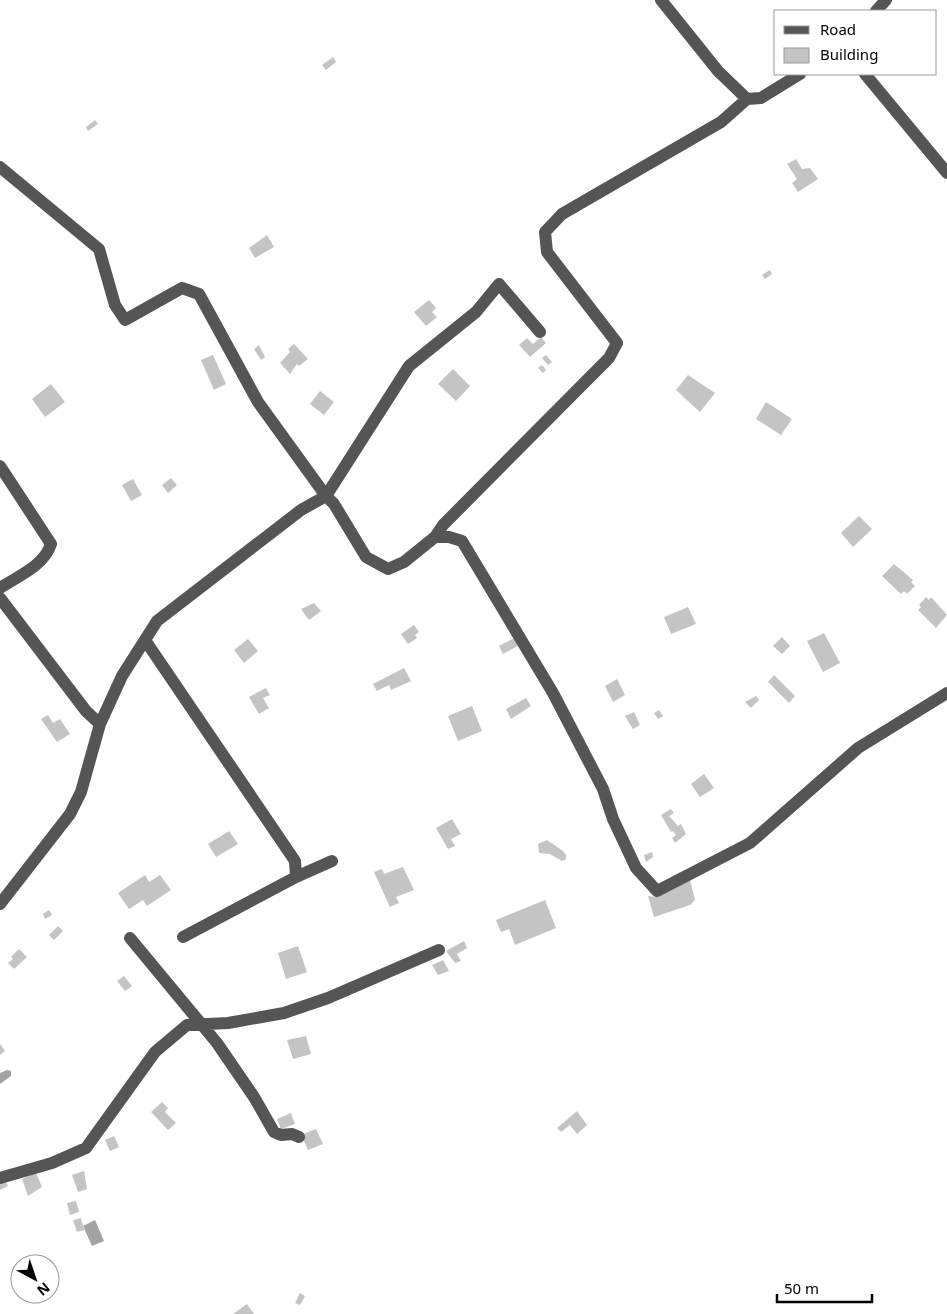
<svg xmlns="http://www.w3.org/2000/svg" width="947" height="1314" font-family="'Noto Sans',sans-serif">
	<style>
		.water { fill: #a3a3a3 }
		.building { fill: #c4c4c4 }
		.lines { fill: none; stroke-linecap: round; stroke-linejoin: round }
		.minor { stroke: #555; stroke-width: 12 }
	</style>
	<rect width="100%" height="100%" fill="#fff"/>
	<path class="water" d="M7,1070L11,1071V1076L0,1084V1073Z
		M95,1220L104,1241L92,1246L83,1226Z"/>
	<path class="building" d="M333,57L336,62L326,70L322,65Z
		M95,120L98,124L88,131L86,127Z
		M796,159L802,169L810,168L818,179L798,192L792,183L797,179L787,164Z
		M267,235L274,247L255,258L249,248Z
		M770,270L772,274L765,279L762,275Z
		M429,300L436,308L432,312L437,317L426,326L414,312Z
		M541,337L546,343L530,357L519,345L527,338L533,344Z
		M294,344L308,359L299,366L297,364L290,374L280,363L290,352L288,349Z
		M259,345L265,357L261,360L254,349Z
		M213,355L226,384L214,390L201,360Z
		M546,355L552,362L548,365L542,358Z
		M542,365L546,370L543,373L538,368Z
		M453,369L470,386L456,401L438,384Z
		M688,375L715,393L700,412L676,390Z
		M51,384L65,402L45,417L32,399Z
		M320,391L334,402L324,415L310,404Z
		M766,402L792,419L781,435L756,419Z
		M171,478L177,485L168,493L162,485Z
		M133,479L142,495L131,501L122,485Z
		M859,516L872,529L853,547L841,533Z
		M894,564L913,580L911,582L915,586L907,594L904,591L901,594L882,576Z
		M926,597L929,600L931,597L947,615L936,628L918,610L921,607L919,605Z
		M314,603L321,611L309,620L301,609Z
		M688,607L696,624L671,634L664,617Z
		M414,625L419,632L415,635L417,638L408,644L401,634Z
		M824,633L840,663L823,672L807,641Z
		M782,637L790,646L782,654L773,646Z
		M514,638L518,646L503,654L499,646Z
		M248,639L258,651L244,663L234,650Z
		M404,668L411,681L391,690L389,685L377,691L373,684Z
		M774,675L795,696L789,703L768,682Z
		M617,679L625,695L613,702L605,686Z
		M266,688L270,695L263,698L269,708L259,714L249,697Z
		M756,696L759,700L751,708L745,702Z
		M526,698L531,706L511,719L506,709Z
		M472,706L482,731L458,741L448,716Z
		M659,710L663,716L658,719L654,713Z
		M634,712L640,725L633,729L625,716Z
		M48,715L53,723L60,719L70,734L57,742L41,719Z
		M704,774L714,788L700,797L691,784Z
		M671,809L674,813L669,816L678,826L681,824L686,834L675,843L672,838L676,835L673,831L671,832L661,815Z
		M452,819L461,834L451,839L455,846L448,849L436,828Z
		M229,831L238,844L216,857L208,844Z
		M547,840L563,851L566,855V859L562,861L550,854L539,853L538,844Z
		M652,852L653,857L646,862L644,855Z
		M403,867L414,890L396,897L399,903L390,907L374,872L382,869L384,874Z
		M145,875L149,882L160,875L171,890L147,906L143,900L129,909L118,893Z
		M690,880L695,900L690,905L654,917L648,896L657,897Z
		M545,900L556,928L515,945L509,929L501,932L496,920Z
		M49,910L52,915L45,919L43,914Z
		M58,926L63,931L54,940L49,935Z
		M464,941L467,948L457,954L461,961L455,963L446,951Z
		M298,946L307,972L286,979L278,953Z
		M19,949L27,957L14,969L8,963L13,959L11,957Z
		M443,960L449,971L438,975L432,965Z
		M124,976L132,986L125,991L117,981Z
		M306,1036L311,1054L293,1059L287,1040Z
		M0,1044L5,1051L0,1055Z
		M162,1102L168,1108L165,1112L176,1123L168,1130L151,1112Z
		M577,1111L587,1125L577,1134L570,1125L561,1132L557,1128Z
		M291,1113L295,1124L281,1129L277,1119Z
		M316,1129L323,1144L308,1150L301,1135Z
		M114,1136L119,1147L110,1151L105,1140Z
		M84,1171L87,1189L78,1192L72,1175Z
		M36,1173L42,1187L28,1196L22,1179Z
		M5,1180L8,1186L0,1190V1182Z
		M76,1201L79,1212L70,1215L67,1203Z
		M81,1218L84,1230L77,1232L73,1220Z
		M300,1293L305,1296L300,1305L295,1303Z
		M247,1304L254,1314H233Z"/>
	<g class="lines">
		<path class="minor" d="M661,0L718,71L747,99L761,98L800,74
			M876,11L886,0
			M865,74L947,173
			M0,167L99,249L115,305L125,320L182,288L199,294L258,402L326,496L409,366L476,312L499,284L540,332
			M0,466L51,544C44,566 18,576 0,588
			M435,537L443,525L609,358L617,343L547,252L545,232L562,214L721,122L747,99
			M0,598L86,711L100,724
			M145,640L295,861L296,877
			M0,904L70,814L81,792L100,724L122,676L157,621L301,510L326,496L334,504L366,557L388,569L404,562L435,537H449L462,541L553,693L603,789L613,819L636,868L657,891L750,843L858,748L947,693
			M183,937L296,877L332,861
			M130,938L217,1043L254,1097L274,1132L281,1135L292,1134L299,1137
			M0,1178L52,1163L86,1148L155,1052L187,1025L228,1023L284,1013L328,998L439,950"/>
	</g>
	<rect x="774" y="10" width="162" height="65" fill="#ffffff" stroke="#999999"/>
	<rect x="784" y="26" width="25" height="8" fill="#555555" stroke="#999999"/>
	<text x="820" y="35" font-size="15" fill="#000000">Road</text>
	<rect x="784" y="48" width="25" height="15" fill="#c4c4c4" stroke="#999999"/>
	<text x="820" y="60" font-size="15" fill="#000000">Building</text>
	<g transform="translate(35 1279) rotate(140)"><circle r="24" fill="#ffffff" stroke="#999999"/>
	<path d="M0-4L9 19L0 12L-9 19Z" fill="#000000"/>
	<text y="-8" font-size="14" font-weight="bold" text-anchor="middle" fill="#000000">N</text>
	</g>
	<path d="M777 1294v8h95v-8" fill="none" stroke="#000000" stroke-width="2.5"/>
	<text x="784" y="1294" font-size="15" fill="#000000" stroke="#ffffff" stroke-width="4" paint-order="stroke">50 m</text>
</svg>
